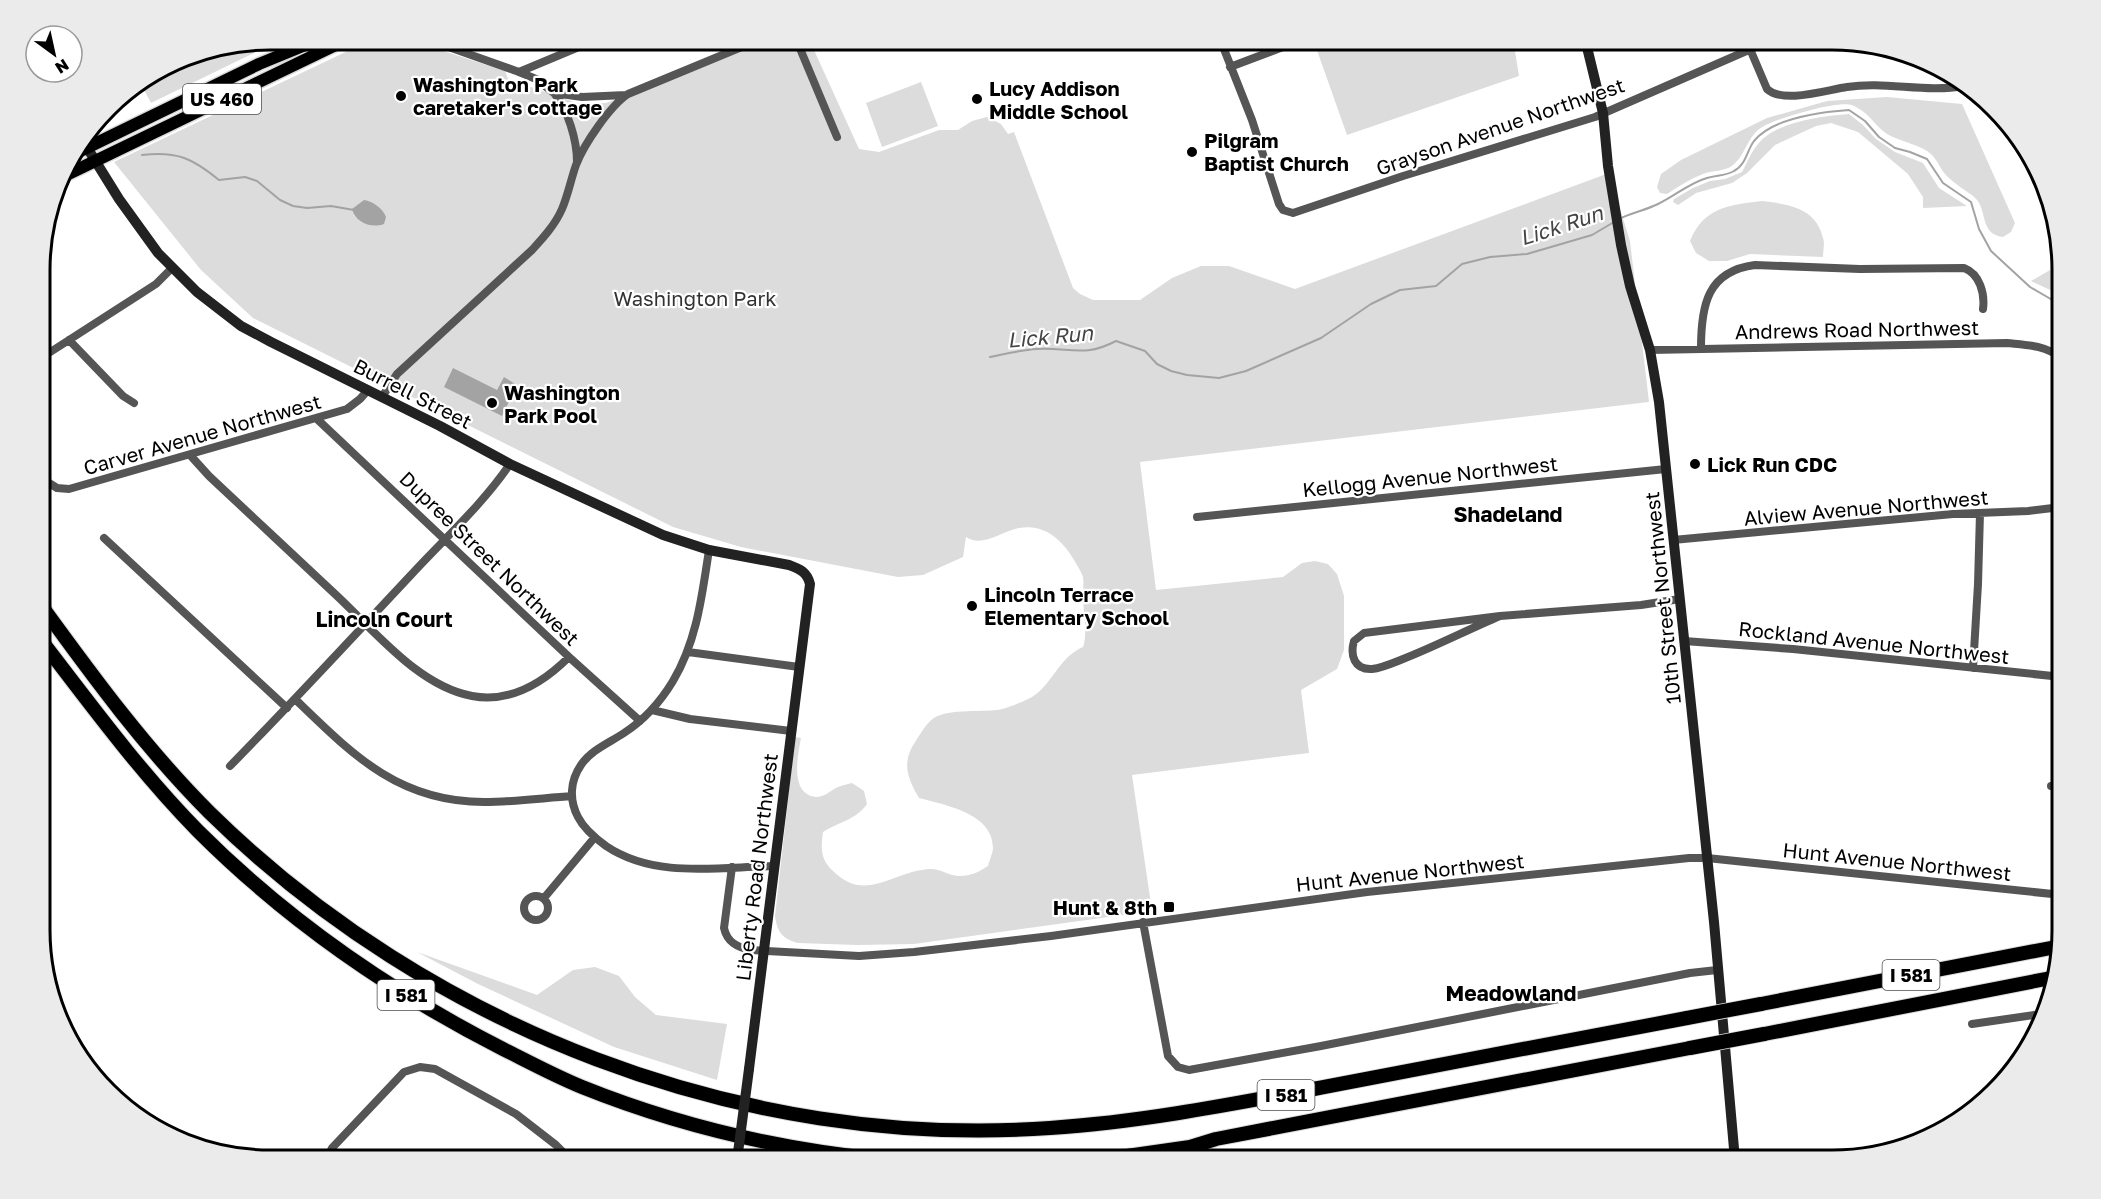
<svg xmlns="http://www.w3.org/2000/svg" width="2101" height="1199" font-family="'Golos Text',sans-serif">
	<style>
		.green { fill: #dcdcdc }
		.water { fill: #a3a3a3 }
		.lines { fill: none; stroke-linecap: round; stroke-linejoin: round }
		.stream { stroke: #a3a3a3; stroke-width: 2 }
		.primary-casing { stroke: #dbdbdb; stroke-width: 15 }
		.highway-casing { stroke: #dbdbdb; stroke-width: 16 }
		.street { stroke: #555; stroke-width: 8 }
		.secondary { stroke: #222; stroke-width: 10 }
		.primary { stroke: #000; stroke-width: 12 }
		.highway { stroke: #000; stroke-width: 14 }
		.highway-bridge-casing { stroke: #dbdbdb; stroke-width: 16; stroke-linecap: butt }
		.secondary-bridge { stroke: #222; stroke-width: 10 }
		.highway-bridge { stroke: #000; stroke-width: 14 }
		.poi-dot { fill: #000; stroke: #fff; stroke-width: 2 }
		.labels { text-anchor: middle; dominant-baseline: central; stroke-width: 4.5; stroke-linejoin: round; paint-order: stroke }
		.shield { fill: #fff; stroke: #4c4c4c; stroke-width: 1.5 }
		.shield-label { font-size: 18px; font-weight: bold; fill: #000 }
		.poi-label { font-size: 20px; font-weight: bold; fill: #000; stroke: #fff; text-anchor: start }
		.street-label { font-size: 20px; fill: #000; stroke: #fff }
		.park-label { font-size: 20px; fill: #333; stroke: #fff }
		.water-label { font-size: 21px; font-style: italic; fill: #444; stroke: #fff }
		.neighbourhood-label { font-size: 21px; font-weight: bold; fill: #000; stroke: #fff }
		.rim { fill: none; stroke: #000; stroke-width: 3 }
	</style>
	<rect width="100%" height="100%" fill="#fff"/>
	<path class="green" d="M269,39H283L151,103L140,82L182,56Z
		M373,39H402L419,45V43L505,71L508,79L580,104L606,103L768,39H809L859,149L879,152L939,130H958L972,121L987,117L1001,124L1008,134L1014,132L1073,288L1080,294L1093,300H1140L1172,278L1201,266H1229L1295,289L1609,173L1630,241L1649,402L1140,462L1156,590L1283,577L1302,563L1315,561L1328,564L1337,574L1344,596V650L1337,669L1301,690L1309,753L1132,775L1152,911L914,944L858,945L798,943C782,939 777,931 775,916L795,737L801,738C798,755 789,794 816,797C825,797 831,790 838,787C843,785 848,784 852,783L864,791L867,804C857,819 839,822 823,832C821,847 820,859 832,870C866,905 893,870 931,869C937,869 944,872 949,874C964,879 976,874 988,866C989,861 993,853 993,848C993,813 945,805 919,798C909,781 902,766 912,747C918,738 925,724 934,718C949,708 985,713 1002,709C1010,707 1020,703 1028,699C1051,689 1057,658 1083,647C1088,634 1083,611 1083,596C1083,590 1084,583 1083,577C1082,573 1079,569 1077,565C1065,543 1047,523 1019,528C1002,531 982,548 966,537L963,557L923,575L898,577L741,547L673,527L253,318L201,270L114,162Z
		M1313,39H1513L1519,76L1347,135Z
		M921,82L938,126L882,147L866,103Z
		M1887,97L1962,104L2015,223L2011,232L2003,237C1978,234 1989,208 1973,196C1965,190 1955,184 1948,177C1941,171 1938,161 1932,155C1921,144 1900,142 1887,134C1873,124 1870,113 1852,105C1838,100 1778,118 1764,126C1747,135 1746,155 1733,165C1725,172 1712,170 1703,174C1690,179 1679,186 1667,194L1660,193L1657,187L1661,174L1681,160L1767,118L1827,101Z
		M1849,114L1863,125L1876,139L1895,152L1923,163L1939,188L1967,206L1923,208V197L1908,174L1858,132L1831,123L1816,126L1775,145L1747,173L1732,183L1696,193L1678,205L1673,202L1674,199L1693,188L1710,181L1725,179L1742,172C1747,163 1751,152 1758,144C1775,122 1822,116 1849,114Z
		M1762,201C1787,204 1816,207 1823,238C1825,243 1823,251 1823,257L1750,254L1727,261H1709L1696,253L1690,241C1704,207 1729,205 1762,201Z
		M2057,266L2061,268V295L2031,281Z
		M417,952L537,995L573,970L595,967L619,976L635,997L656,1015L727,1024L717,1080L614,1047L478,984Z"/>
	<path class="water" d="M364,200C373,201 383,209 386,217L384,224C371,229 355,222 352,209Z
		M453,368L497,390L504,377L517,385L502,416L444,387Z"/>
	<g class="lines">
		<path class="stream" d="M142,155C177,151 192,158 219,180L245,177L257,181L280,200L293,206L307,208L331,206L354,210
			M1619,219C1631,213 1646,210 1658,204C1675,196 1689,183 1707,178C1717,175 1725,176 1734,171C1746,165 1747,150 1754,141C1773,118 1821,112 1849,110L1865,121L1879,137L1895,148L1910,152L1927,159L1943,183L1971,202L1979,229L1991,251L2030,287L2061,305
			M990,357C1005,354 1021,350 1037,349C1069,347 1084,358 1116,341L1145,351L1157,364L1171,371L1187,375L1219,378L1246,371L1321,338L1371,304L1400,290L1436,286L1462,264L1490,257L1527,254L1592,235L1614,222"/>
		<g class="primary-casing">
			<path id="primary" d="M72,155L259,64L320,39
				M60,178L348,39"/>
		</g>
		<g class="highway-casing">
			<path id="highway" d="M41,605C94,678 146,749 210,813C429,1028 742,1150 1050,1128C1142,1122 1233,1104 1324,1087C1445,1064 1566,1040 1687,1018
				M41,640C91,705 140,772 198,831C287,920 391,992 503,1049C529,1062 555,1076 582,1087C679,1126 783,1150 887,1160
				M1761,1004L2061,946
				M1764,1034L2051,978
				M1099,1160L1190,1147L1216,1139L1690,1048"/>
		</g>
		<path class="street" d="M426,39L519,72L536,79L554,93L582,97L626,95
			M796,39L837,137
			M1220,39L1252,120L1279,204L1283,210L1293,213L1403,176L1595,117L1774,39
			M1750,49L1767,89C1783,104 1826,90 1847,87C1886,81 1925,93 1964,86
			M1230,67L1304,39
			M519,72L598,39
			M554,93C568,110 577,140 577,162
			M2055,223L2058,235
			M69,340L123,396L134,403
			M1701,348C1701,306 1707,271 1755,265L1860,269L1964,268C1980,274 1985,294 1983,309
			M1650,350L2007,343C2026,345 2045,345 2061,358
			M41,358L156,284L172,268
			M382,397L397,374L532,250C543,238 555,225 562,209C568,195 571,179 576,165C584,144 610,106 628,94L761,39
			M317,419L569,657L640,721
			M190,455L209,476C251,515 293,555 335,594C374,630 418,686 472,696C510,703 543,683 569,657
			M41,478L57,488L69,489L347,409L360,399L368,390
			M1197,517L1666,469
			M104,538L287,708
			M1673,540L1953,514L2028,511L2061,507
			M709,550C702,595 697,641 673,681C661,701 644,720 624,733C609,743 591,750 581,765C570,781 569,800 578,817C584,829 595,838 606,846C655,879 718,867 774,866
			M1500,616C1467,630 1436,646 1403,659C1393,663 1382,668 1372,669C1354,670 1350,655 1354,641L1364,633Z
			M1500,616L1641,605L1680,599
			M1684,641L1793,649L2062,677
			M688,652L799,667
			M1973,668L1978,584L1980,513
			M295,699C352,754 398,802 484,802C513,802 543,798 572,796
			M652,710L690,719L791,731
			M230,766C291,704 350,640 410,576C443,540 482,505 510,464
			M2051,786H2062
			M732,867L724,928C727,942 737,947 750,950L859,956L914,952L1051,936L1367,892L1689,858H1707L2062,895
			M524 908a12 12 0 1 1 24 0a12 12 0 1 1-24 0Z
			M544,898L595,837
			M1143,922L1168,1056L1178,1067L1189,1070L1321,1046L1690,973L1717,970
			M1972,1024L2041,1014
			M326,1160L332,1148L404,1072L420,1067L435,1069L516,1114L556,1145L571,1160
			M1798,1160L1895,1150"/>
		<path class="secondary" d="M1585,39L1603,113L1608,166L1621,245L1630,286L1650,350L1659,402L1714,922L1735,1160
			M83,141L119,199L158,253L197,292L241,326L271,342L440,426L510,464L663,535L709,550L789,565C800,569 807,572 810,584L749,1069"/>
		<use href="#primary" class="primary"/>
		<use href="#highway" class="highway"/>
		<g class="highway-bridge-casing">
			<path id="highway-bridge" d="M1687,1018L1761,1004
				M1690,1048L1764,1034"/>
		</g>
		<path class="secondary-bridge" d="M737,1160L749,1069"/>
		<use href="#highway-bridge" class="highway-bridge"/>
	</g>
	<g class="poi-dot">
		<circle cx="401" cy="96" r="6"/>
		<circle cx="977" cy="99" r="6"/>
		<circle cx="1192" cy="152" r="6"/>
		<circle cx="492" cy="403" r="6"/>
		<circle cx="1695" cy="464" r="6"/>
		<circle cx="972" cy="606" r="6"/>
		<rect x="1163" y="901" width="12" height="12" rx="3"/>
	</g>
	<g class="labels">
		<g class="shield">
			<rect x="183" y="84" width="78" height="30" rx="4.5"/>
			<rect x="1882.5" y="960" width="57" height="30" rx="4.5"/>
			<rect x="377.5" y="980" width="57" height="30" rx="4.5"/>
			<rect x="1257.5" y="1080" width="57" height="30" rx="4.5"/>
		</g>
		<g class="shield-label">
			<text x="222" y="99">US 460</text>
			<text x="1911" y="975">I 581</text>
			<text x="406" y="995">I 581</text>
			<text x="1286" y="1095">I 581</text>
		</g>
		<g class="poi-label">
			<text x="413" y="84">Washington Park<tspan x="413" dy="23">caretaker's cottage</tspan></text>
			<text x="989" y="88">Lucy Addison<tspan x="989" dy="23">Middle School</tspan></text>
			<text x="1204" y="140">Pilgram<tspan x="1204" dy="23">Baptist Church</tspan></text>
			<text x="504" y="392">Washington<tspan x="504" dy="23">Park Pool</tspan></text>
			<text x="1707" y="464">Lick Run CDC</text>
			<text x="984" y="594">Lincoln Terrace<tspan x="984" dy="23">Elementary School</tspan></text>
			<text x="1157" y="907" text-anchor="end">Hunt &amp; 8th</text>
		</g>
		<g class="street-label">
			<text transform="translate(1500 126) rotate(-19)">Grayson Avenue Northwest</text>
			<text transform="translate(1857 329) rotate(-1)">Andrews Road Northwest</text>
			<text transform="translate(413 393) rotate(27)">Burrell Street</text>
			<text transform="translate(202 434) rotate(-16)">Carver Avenue Northwest</text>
			<text transform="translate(1430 476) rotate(-6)">Kellogg Avenue Northwest</text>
			<text transform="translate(1866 507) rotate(-5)">Alview Avenue Northwest</text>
			<text transform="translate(490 558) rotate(44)">Dupree Street Northwest</text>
			<text transform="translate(1662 598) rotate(-96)">10th Street Northwest</text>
			<text transform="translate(1874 642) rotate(6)">Rockland Avenue Northwest</text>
			<text transform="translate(1897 861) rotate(6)">Hunt Avenue Northwest</text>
			<text transform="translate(756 867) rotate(-83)">Liberty Road Northwest</text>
			<text transform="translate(1410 872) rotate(-6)">Hunt Avenue Northwest</text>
		</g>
		<g class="park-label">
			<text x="695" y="298">Washington Park</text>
		</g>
		<g class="water-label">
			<text transform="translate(1561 225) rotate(-18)">Lick Run</text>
			<text transform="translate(1050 336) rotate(-5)">Lick Run</text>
		</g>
		<g class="neighbourhood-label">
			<text x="1508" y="514">Shadeland</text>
			<text x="384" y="619">Lincoln Court</text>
			<text x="1511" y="993">Meadowland</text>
		</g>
	</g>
	<path d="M0 0H2101V1199H0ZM270 50H1832A220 220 0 0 1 2052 270V930A220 220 0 0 1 1832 1150H270A220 220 0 0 1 50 930V270A220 220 0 0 1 270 50Z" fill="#ebebeb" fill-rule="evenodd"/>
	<path class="rim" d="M270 50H1832A220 220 0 0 1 2052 270V930A220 220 0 0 1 1832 1150H270A220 220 0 0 1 50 930V270A220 220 0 0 1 270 50Z"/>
	<g transform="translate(54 54) rotate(147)"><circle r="28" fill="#ffffff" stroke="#999999" stroke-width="1.5"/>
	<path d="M0-4.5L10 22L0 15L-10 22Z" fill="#000000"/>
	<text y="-9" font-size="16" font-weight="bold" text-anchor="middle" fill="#000000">N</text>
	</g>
</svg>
